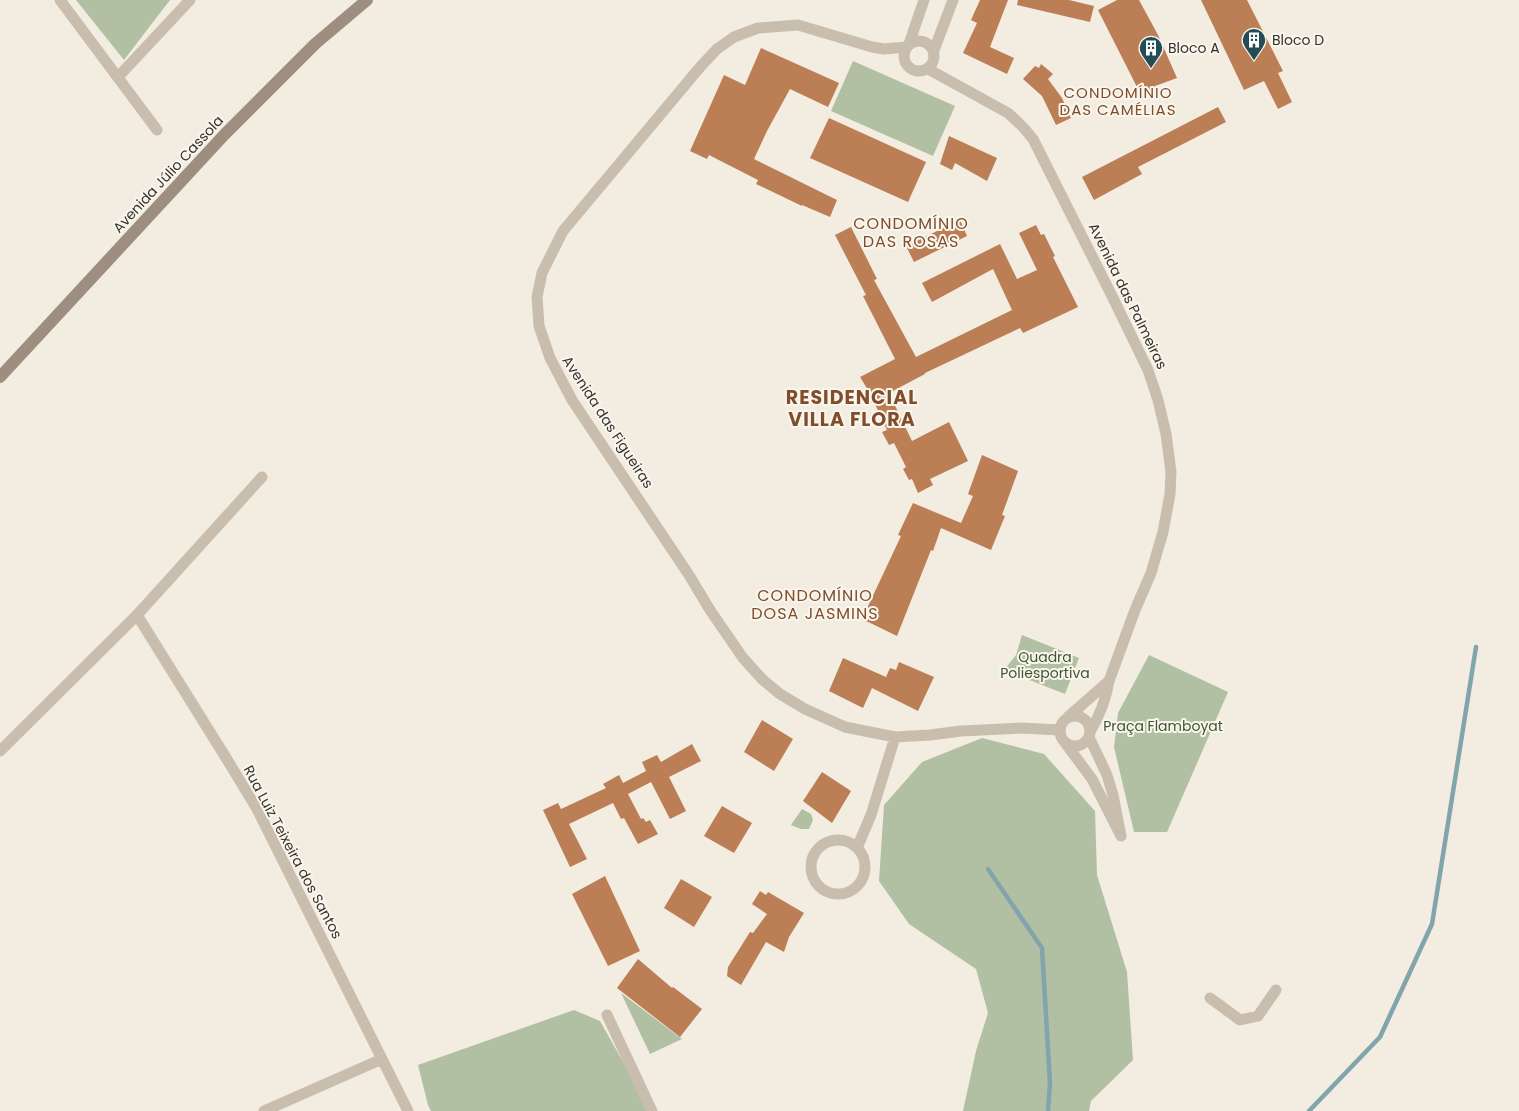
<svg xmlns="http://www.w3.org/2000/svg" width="1519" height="1111" font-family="Poppins,sans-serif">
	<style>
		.green { fill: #b1c0a2 }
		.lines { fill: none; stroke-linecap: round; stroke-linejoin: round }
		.stream { stroke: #82a4ac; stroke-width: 4.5 }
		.building { fill: #bc7e55 }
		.street { stroke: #c9beae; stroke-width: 11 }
		.secondary { stroke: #9d8e7f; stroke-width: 12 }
		.labels { text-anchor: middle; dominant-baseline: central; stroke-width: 4; stroke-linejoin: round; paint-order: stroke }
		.poi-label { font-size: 14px; fill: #38322c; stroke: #f9f6ee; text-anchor: start }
		.street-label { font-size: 14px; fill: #38322c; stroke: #f9f6ee }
		.park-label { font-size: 14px; fill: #425531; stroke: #f9f6ee }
		.neighbourhood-label { font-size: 15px; letter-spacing: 1px; fill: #814d2b; stroke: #f9f6ee }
		.quarter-label { font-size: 16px; letter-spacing: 1px; fill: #814d2b; stroke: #f9f6ee }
		.district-label { font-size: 19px; font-weight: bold; letter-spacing: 1px; fill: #814d2b; stroke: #f9f6ee }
	</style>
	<rect width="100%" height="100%" fill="#f2ece1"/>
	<path class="green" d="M76,0H170L124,60Z
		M853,61L955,106L933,156L831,111Z
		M1022,635L1079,658L1065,694L1004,670L1016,655Z
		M1149,655L1228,692L1167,832H1134L1114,747L1118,713Z
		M982,738L1044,754L1095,811L1097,875L1127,972L1133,1060L1091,1101L1089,1111H963L976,1051L988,1013L976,969L909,924L879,881L884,805L922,762Z
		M802,809L811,814L813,820L809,829H801L791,825Z
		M621,993L682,1039L650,1054Z
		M574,1010L600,1021L631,1076L647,1111H431L428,1105L418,1065Z"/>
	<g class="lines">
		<path class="stream" d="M988,869L1042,948L1050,1083L1048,1111
			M1309,1111L1380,1037L1432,924L1476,647"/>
	</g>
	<path class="building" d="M980,0H1008L990,47L1014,58L1007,74L963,53L977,23L971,20Z
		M1018,0H1069L1094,6L1090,22L1017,5Z
		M1117,0H1139L1158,35L1177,78L1155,86L1156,88L1141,95L1098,10Z
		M1201,0H1247L1283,71L1278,73L1292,102L1278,109L1264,81L1244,90Z
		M761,48L839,83L828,107L790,89L767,131L754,159L837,200L830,217L802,205V206L756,184L758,180L709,155L707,159L690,151L724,75L745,85Z
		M1041,64L1053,74L1048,79L1062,98L1071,118L1056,125L1042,96L1023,79L1035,66L1039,68Z
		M1218,107L1226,122L1138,167L1142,174L1094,200L1082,177Z
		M829,118L926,162L908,202L810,158Z
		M949,136L997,158L987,181L955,163L952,170L940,164Z
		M960,220L967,236L914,262L906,246Z
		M1036,225L1041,235L1044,234L1055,256L1053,257L1078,307L1023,333L1020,328L925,373V374L889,393L912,441L949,422L968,461L930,479L933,485L918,493L912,479L909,480L903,469L906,467L894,443L889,445L882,432L887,430L874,402L871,403L866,392L868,390L860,377L895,359L863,296L866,295L835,235L851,227L877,279L874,280L916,357L1012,310L993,269L932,302L922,283L1000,244L1017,279L1037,270L1019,233Z
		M982,455L1018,471L1002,515L1005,516L991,550L941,528L933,551L931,550L897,636L862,619L901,536L898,535L913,503L961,523L973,496L968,494Z
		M843,658L886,677L890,668L896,670L899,662L934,677L918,711L872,688L863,708L829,691Z
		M762,720L793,739L774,771L744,752Z
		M692,744L701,761L669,777L686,811L670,819L651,782L628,794L641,819L643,818L646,822L650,820L658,834L638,844L624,818L621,819L613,803L569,824L587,859L570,867L543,810L558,803L561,809L606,788L603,784L619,775L623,783L646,771L642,762L657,755L661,762Z
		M822,772L851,791L832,823L803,801Z
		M722,806L752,823L734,853L704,836Z
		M605,876L640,951L608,966L572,894Z
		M681,879L712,897L694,927L664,908Z
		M760,891L766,895L768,892L804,913L789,937L784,952L766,942L741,985L727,976L728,967L750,932L753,933L767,914L752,904Z
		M638,959L672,988L673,987L702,1009L680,1037L617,988Z"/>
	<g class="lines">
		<path class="street" d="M60,0L157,130
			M904 56a15 15 0 1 1 30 0a15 15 0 1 1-30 0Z
			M909,44L924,0
			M906,47L884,49L872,47L798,25L758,28L734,37L717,49L701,66L563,231L542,273L537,297L539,326L550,358L572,400L689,575L710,610L743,658L763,680L780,694L805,709L845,727L895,737L930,735L961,731L1022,728L1060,730
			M934,50L953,0
			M928,69L1008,113L1023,127L1033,139L1112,296L1148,370L1158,400L1166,434L1171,472L1170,494L1163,532L1151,573L1135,610L1109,681
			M118,77L190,0
			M137,615L228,761L257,809L408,1111
			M1060 731a15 15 0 1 1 30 0a15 15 0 1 1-30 0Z
			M1068,717L1109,681C1106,700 1100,715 1090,732
			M1066,744L1092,779L1121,836L1113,795L1107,775L1089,737
			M0,751L137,615L262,477
			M811 867a27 27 0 1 1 54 0a27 27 0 1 1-54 0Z
			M857,848L871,815L895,737
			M1210,998L1240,1020L1258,1016L1276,990
			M607,1015L652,1111
			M264,1111L382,1059"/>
		<path class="secondary" d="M0,377L225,134L315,44L367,0"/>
	</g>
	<defs>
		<g id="building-pin" transform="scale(1.25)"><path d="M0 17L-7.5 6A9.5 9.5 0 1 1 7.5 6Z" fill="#244c57" stroke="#f9f6ee"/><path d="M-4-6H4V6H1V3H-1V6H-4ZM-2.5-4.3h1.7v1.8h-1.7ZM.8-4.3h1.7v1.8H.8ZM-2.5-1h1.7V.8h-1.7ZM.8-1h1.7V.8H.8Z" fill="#fff"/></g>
	</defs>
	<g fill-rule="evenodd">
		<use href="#building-pin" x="1254" y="40"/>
		<use href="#building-pin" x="1151" y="48"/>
	</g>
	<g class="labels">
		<g class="poi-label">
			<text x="1272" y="40">Bloco D</text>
			<text x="1168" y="48">Bloco A</text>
		</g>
		<g class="street-label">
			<text transform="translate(168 174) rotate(-47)">Avenida Júlio Cassola</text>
			<text transform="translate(1128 296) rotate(64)">Avenida das Palmeiras</text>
			<text transform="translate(608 422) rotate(57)">Avenida das Figueiras</text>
			<text transform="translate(293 852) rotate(62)">Rua Luiz Teixeira dos Santos</text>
		</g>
		<g class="park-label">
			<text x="1045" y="657">Quadra<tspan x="1045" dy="16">Poliesportiva</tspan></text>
			<text x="1163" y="726">Praça Flamboyat</text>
		</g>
		<g class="neighbourhood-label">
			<text x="1118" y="92">CONDOMÍNIO<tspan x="1118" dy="17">DAS CAMÉLIAS</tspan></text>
		</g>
		<g class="quarter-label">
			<text x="911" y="223">CONDOMÍNIO<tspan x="911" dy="18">DAS ROSAS</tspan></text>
			<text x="815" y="595">CONDOMÍNIO<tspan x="815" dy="18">DOSA JASMINS</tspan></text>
		</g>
		<g class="district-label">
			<text x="852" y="397">RESIDENCIAL<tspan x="852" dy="22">VILLA FLORA</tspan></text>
		</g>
	</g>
</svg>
